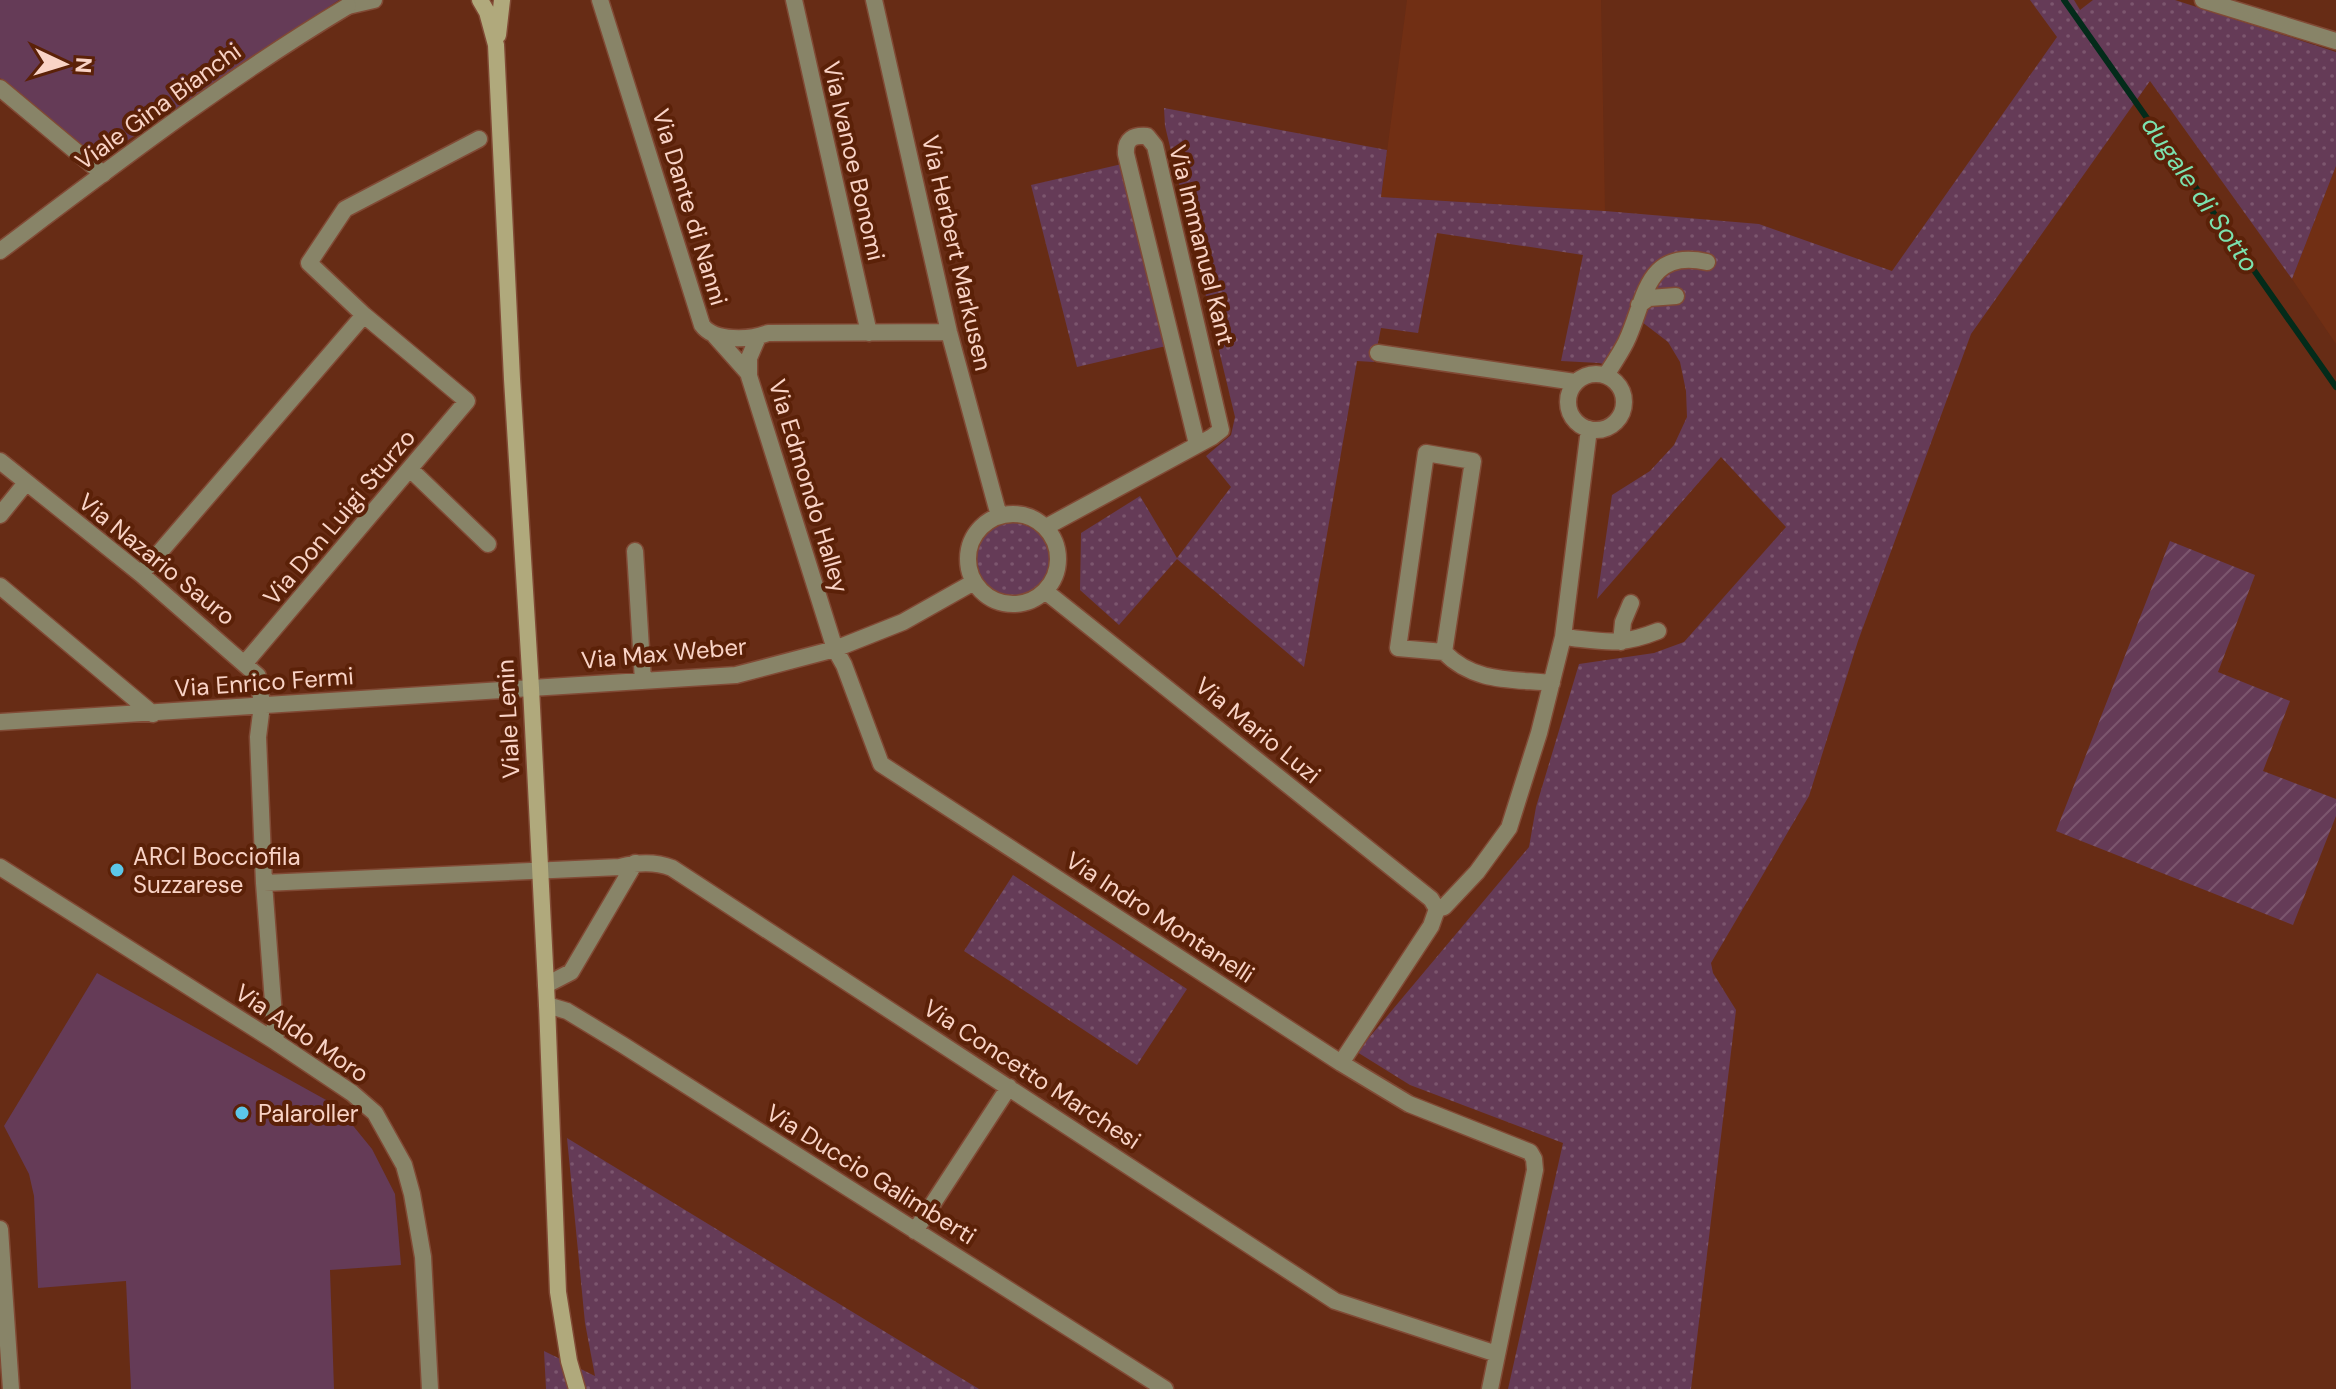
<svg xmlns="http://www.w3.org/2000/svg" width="2336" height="1389" font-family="'DM Sans',sans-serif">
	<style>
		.built { fill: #712f14 }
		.grass { fill: url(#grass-dots) }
		.garden { fill: url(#garden-furrows) }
		.pitch { fill: #653b57 }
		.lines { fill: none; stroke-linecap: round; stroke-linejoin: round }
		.stream { stroke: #032b1a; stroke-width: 6 }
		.minor-casing { stroke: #814a35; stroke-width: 19 }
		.tertiary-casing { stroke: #814a35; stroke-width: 19 }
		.secondary-casing { stroke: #814a35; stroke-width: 19 }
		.minor { stroke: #888468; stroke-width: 16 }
		.tertiary { stroke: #888468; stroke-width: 16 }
		.secondary { stroke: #b0a97c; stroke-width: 16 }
		.poi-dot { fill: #5cc7e8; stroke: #5b2108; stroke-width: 3 }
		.labels { text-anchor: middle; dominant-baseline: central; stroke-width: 8; stroke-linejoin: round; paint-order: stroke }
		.street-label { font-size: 24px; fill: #f9d3c6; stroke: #5b2108 }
		.poi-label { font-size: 24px; fill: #f9d3c6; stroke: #5b2108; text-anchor: start }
		.water-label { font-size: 26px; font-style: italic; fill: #7be1ae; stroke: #5b2108 }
	</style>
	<defs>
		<pattern id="grass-dots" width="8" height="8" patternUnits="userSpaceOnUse" patternTransform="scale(2)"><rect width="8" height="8" fill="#653b57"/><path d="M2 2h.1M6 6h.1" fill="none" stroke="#7c566e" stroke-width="1.8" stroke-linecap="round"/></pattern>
		<pattern id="garden-furrows" width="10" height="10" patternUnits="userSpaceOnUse" patternTransform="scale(2)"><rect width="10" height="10" fill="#653b57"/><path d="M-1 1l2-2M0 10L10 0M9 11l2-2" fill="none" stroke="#7c566e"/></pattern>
	</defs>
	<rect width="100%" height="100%" fill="#672c15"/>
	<path class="built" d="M1407,0H1601L1605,211L1381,197Z
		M2336,166V344L2292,279Z"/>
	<path class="grass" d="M2030,0H2074L2080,10L2093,0H2175L2336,52V166L2292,279L2150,81L1971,334L1858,641L1809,796L1711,963L1713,973L1736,1010L1691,1389H1508L1563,1143L1410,1085L1357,1052L1529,847L1536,807L1579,664L1654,653L1684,642L1786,527L1721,457L1597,599L1612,495L1650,471L1674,445L1687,417L1686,391L1680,362L1668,342L1642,322L1621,368L1599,363L1561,361L1583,255L1437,233L1418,333L1381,328L1374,362L1357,361L1304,667L1177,559L1119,625L1080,590L1081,533L1140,496L1177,558L1231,487L1206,456L1231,435L1235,417L1165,126L1164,108L1387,150L1381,197L1605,211L1759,224L1892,271L2057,37Z
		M1122,164L1166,346L1077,367L1031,185Z
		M975 561a38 38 0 1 1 76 0a38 38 0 1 1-76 0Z
		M1013,875L1187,989L1137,1065L964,951Z
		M567,1138L979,1389H546L544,1351L595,1376L585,1323Z"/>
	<path class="garden" d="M2170,541L2255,575L2218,672L2290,701L2263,771L2336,799V816L2293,925L2056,831Z"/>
	<path class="pitch" d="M0,0H339L98,160L0,78Z
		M97,973L337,1106L372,1149L395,1194L401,1265L330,1270L334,1389H131L126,1281L38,1288L34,1196L29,1174L4,1126Z"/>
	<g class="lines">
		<path class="stream" d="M2064,0L2336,387"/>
		<g class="minor-casing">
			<path id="minor" d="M600,0L702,325C714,342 750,340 768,333L949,332
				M794,0L869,333
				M874,0L949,332L999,516
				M348,6L374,0
				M0,88L103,174
				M1639,305L1649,298L1676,296
				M715,336L748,373
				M758,337L749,358V376L835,649L844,665L881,764L1341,1063L1409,1104L1530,1152L1534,1159L1535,1170L1490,1389
				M1378,353L1575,382
				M1568 402a28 28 0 1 1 56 0a28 28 0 1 1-56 0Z
				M1606,375C1613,364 1620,354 1626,342C1646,301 1644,248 1707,262
				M0,461L141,574L258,676L262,705L258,737L264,883L276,1042
				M411,470L488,544
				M968 559a45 45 0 1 1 90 0a45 45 0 1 1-90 0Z
				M0,515L25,484
				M1046,527L1212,437L1221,430L1155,146L1147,136C1133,135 1125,139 1126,154L1197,444
				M635,551L643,681
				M141,574L364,315
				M0,586L153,714
				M1045,591L1431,899L1437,909
				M1563,637C1603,641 1618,647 1658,631
				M1621,642L1623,622L1631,603
				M1444,652L1473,461L1426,453L1398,648L1444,652C1474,683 1512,679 1552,683
				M245,663L467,401L364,315L309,263L345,209L479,139
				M0,722L736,675L835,649L903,622L974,582
				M0,867L276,1042L352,1093L375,1113L404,1165L412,1194L423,1257L430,1389
				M264,883L620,867C638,862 654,861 672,868L1335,1301L1497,1354
				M546,985L571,972L635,863
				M547,1005L567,1011L623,1045L1165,1389
				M1341,1063L1431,926L1437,909L1444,907L1477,872L1509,828L1539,733L1563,637L1589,429
				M0,1229L11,1389
				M915,1231L1009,1087"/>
		</g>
		<g class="tertiary-casing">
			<path id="tertiary" d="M2203,0L2336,41
				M0,251C113,166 226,79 348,6"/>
		</g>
		<g class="secondary-casing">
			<path id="secondary" d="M480,0L487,12L496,45L512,379L531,688L547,1005L558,1292L569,1361L577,1389
				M498,35L502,0"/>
		</g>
		<use href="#minor" class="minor"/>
		<use href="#tertiary" class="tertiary"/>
		<use href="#secondary" class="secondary"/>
	</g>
	<g class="poi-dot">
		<circle cx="117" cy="870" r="8"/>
		<circle cx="242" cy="1113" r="8"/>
	</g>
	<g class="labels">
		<g class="street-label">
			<text transform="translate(158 106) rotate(-36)">Viale Gina Bianchi</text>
			<text transform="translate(854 161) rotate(77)">Via Ivanoe Bonomi</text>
			<text transform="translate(690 207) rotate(73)">Via Dante di Nanni</text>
			<text transform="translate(1202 245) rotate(76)">Via Immanuel Kant</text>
			<text transform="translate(957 253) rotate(77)">Via Herbert Markusen</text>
			<text transform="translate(809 486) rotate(73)">Via Edmondo Halley</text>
			<text transform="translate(339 517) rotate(-50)">Via Don Luigi Sturzo</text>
			<text transform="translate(157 559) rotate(39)">Via Nazario Sauro</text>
			<text transform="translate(664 653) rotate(-5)">Via Max Weber</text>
			<text transform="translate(264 682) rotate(-4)">Via Enrico Fermi</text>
			<text transform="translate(508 719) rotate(-93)">Viale Lenin</text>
			<text transform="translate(1258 730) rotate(39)">Via Mario Luzi</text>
			<text transform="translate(1160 917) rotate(33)">Via Indro Montanelli</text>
			<text transform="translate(302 1033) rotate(34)">Via Aldo Moro</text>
			<text transform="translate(1032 1074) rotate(33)">Via Concetto Marchesi</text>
			<text transform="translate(871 1174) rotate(32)">Via Duccio Galimberti</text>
		</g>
		<g class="poi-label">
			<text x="133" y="856">ARCI Bocciofila<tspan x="133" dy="28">Suzzarese</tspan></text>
			<text x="258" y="1113">Palaroller</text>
		</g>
		<g class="water-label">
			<text transform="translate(2200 194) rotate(55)">dugale di Sotto</text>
		</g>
	</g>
	<g transform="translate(64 64) rotate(94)" stroke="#5b2108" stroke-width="6" paint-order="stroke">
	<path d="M0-6L14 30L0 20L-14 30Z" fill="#f9d3c6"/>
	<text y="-12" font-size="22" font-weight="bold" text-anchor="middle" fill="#f9d3c6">N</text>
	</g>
</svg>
